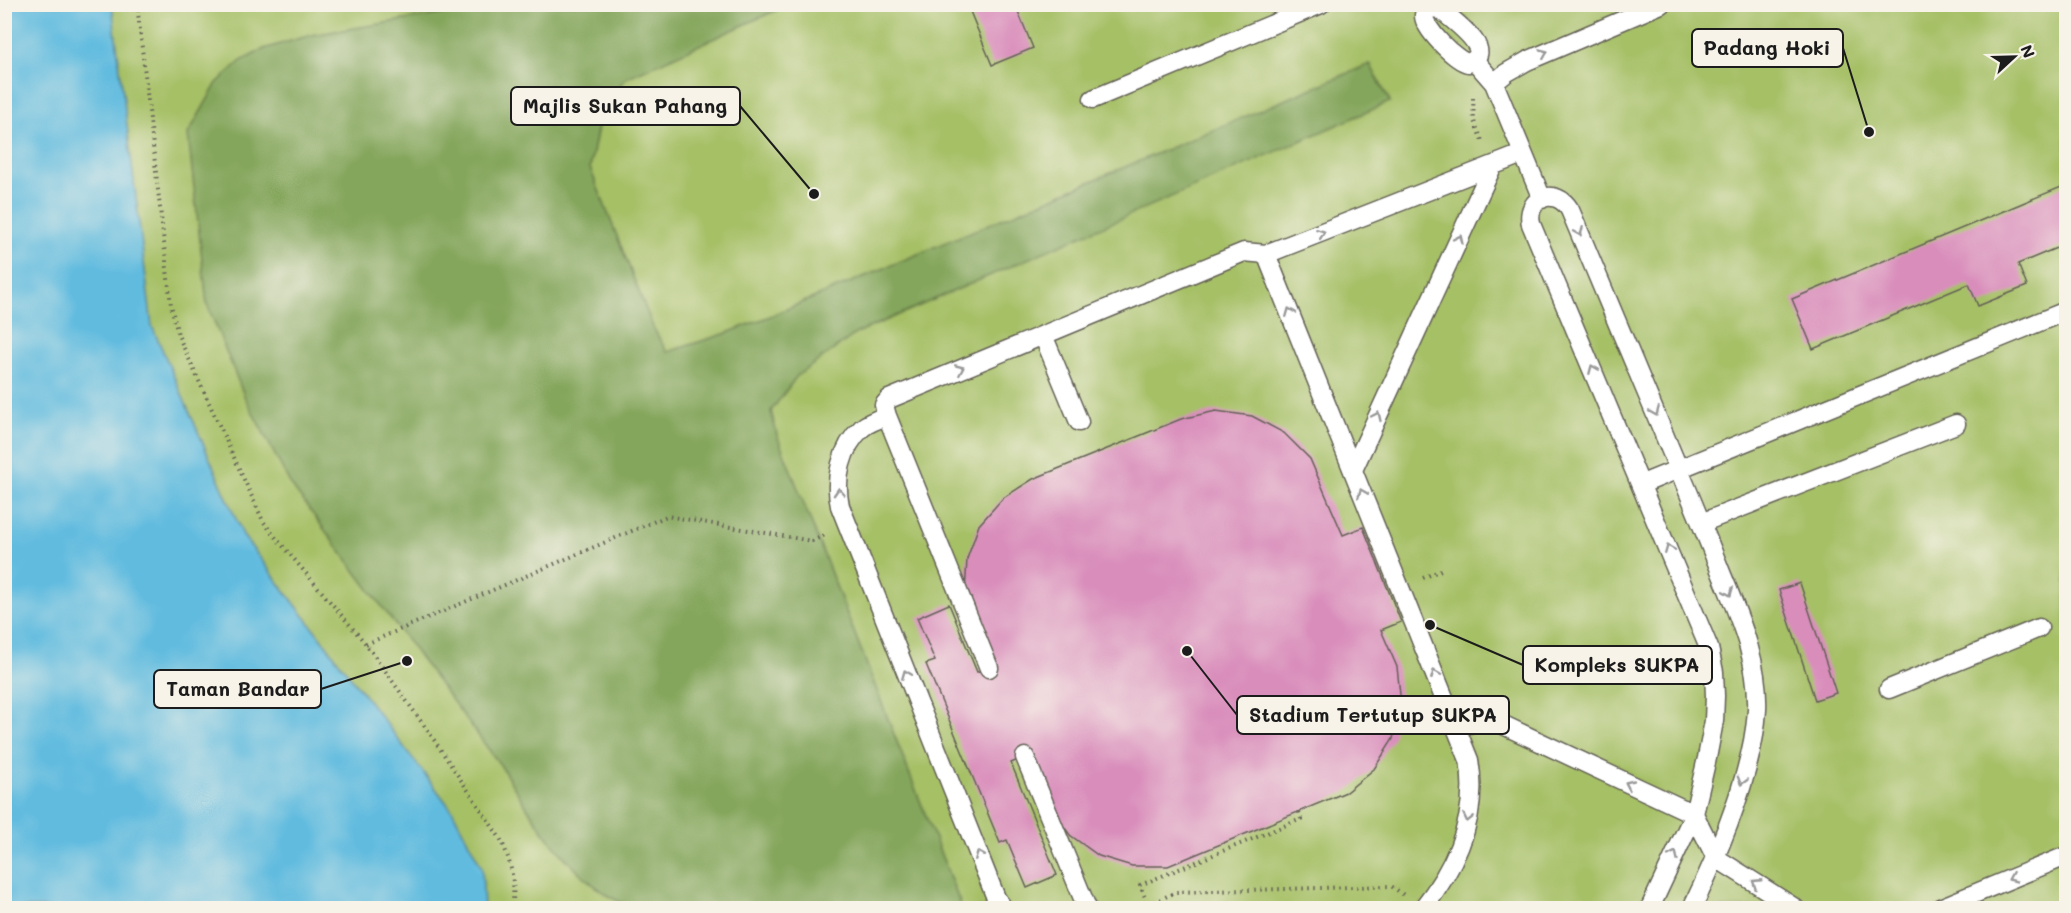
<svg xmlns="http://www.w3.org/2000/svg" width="2071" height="913" font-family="Mali,sans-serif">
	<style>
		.green { fill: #a6c066; stroke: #616e41; stroke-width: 1.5 }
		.forest { fill: #84a65b; stroke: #50613c; stroke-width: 1.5 }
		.water { fill: #61bbdf; stroke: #3e6c7e; stroke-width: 1.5 }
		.building { fill: #d98dbb }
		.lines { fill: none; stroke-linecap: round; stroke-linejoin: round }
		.service-casing { stroke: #646156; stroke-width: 21 }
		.path { stroke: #646156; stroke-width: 4; stroke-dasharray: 1.5 4.5; stroke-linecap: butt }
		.service { stroke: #fff; stroke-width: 18 }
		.oneway { stroke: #999 }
		.leader { fill: none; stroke: #1c1c1c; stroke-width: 2 }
		.callout-dot { fill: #1c1c1c; stroke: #f7f3e8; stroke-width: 2 }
		.callout { fill: #f7f3e8; stroke: #1c1c1c; stroke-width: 2 }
		.callout-label { font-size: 20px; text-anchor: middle; font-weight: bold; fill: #1c1c1c }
	</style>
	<rect width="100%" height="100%" fill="#f7f3e8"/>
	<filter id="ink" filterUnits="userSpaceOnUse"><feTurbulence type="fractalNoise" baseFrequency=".0167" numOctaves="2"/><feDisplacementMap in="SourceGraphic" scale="12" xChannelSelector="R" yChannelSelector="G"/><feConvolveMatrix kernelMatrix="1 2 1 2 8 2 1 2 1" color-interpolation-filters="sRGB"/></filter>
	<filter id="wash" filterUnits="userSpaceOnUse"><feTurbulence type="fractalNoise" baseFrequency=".008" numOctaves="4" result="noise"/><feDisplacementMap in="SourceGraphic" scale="24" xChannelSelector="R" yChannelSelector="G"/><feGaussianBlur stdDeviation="1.35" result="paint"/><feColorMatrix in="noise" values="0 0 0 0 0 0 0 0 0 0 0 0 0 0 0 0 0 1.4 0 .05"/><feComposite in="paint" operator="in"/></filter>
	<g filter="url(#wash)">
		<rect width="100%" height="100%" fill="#e9e2c2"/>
		<path class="green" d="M5,5H2066V908H5Z"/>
		<path class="forest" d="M497,5H788L626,78L602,106L590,168L653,327L667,352L724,334L768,317L1370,64L1390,102L857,333L797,376L771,411L777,435L962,908H638C631,906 623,904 616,900C567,873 529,813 501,766L291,485L245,398L207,304L188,134L217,83L241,61L264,49L311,35Z"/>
		<path class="water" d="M5,4L112,5L152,326L244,537L452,810L482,868L484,908H5Z"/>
		<g id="blocks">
			<path class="building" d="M967,4H1015L1033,48L992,65Z
				M2066,185V244L2018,264L2027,286L1978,306L1969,284L1813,349L1792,299Z
				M1216,411L1252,416L1284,433L1310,459L1343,535L1363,527L1401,622L1381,630L1397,667L1401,704L1393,739L1374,769L1346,792L1168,866H1132L1099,856L1070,835L1049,806L1027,756L1011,763L1057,875L1027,888L1007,840L1000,843L926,664L935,661L917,618L949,604L977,672L990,667L965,594L967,559L979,525L1003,498L1033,479L1181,419Z
				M1800,583L1836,693L1815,700L1779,590Z"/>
		</g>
	</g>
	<g filter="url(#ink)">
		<use href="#blocks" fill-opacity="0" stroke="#646156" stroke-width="1.5"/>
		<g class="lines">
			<g class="service-casing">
				<path id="service" d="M1435,8L1441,10C1452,20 1499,52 1468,63C1456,61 1423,28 1424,15L1429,9Z
					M1474,60L1494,83L1542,199
					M1494,83L1506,73L1527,61L1661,4
					M1093,99L1321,4
					M1266,254L1469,760C1479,815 1456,866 1423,908
					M1043,335L1079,422
					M887,416L989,668
					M1353,470L1492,167
					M1642,484L2066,311
					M1701,523L1956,424
					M1889,689L2039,628
					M1457,728L1480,720L1497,722L1694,814L1716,858L1795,908
					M1025,757L1087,908
					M1003,908L996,898L840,506C834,480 841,447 862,428C869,422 878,419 887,416L884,405L889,399L1244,252L1266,254L1522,154
					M1650,908L1694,814L1707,758L1714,721L1715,696L1714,672L1709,648L1531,224C1525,197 1556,186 1570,210C1606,296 1642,383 1679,470C1694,505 1708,540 1722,575C1740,619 1759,662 1757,710C1753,773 1719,852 1692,908
					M1940,908L2066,856"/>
			</g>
			<path class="path" d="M137,4L171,305L178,335L263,521L276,538L366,644L428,731L500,838C511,860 516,884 512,908
				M1473,98L1474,121L1483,143
				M1423,578L1441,570
				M366,644L667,516L812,541L825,535
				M1299,812L1301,819L1140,885L1148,905L1176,892L1391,886L1404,895"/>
			<use href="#service" class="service"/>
		</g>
		<defs><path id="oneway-chevron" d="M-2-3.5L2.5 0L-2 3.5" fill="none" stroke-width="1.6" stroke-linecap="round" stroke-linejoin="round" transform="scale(1.5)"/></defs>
		<g class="oneway">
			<use href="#oneway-chevron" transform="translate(1544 53) rotate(-23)"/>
			<use href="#oneway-chevron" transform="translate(1579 232) rotate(67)"/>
			<use href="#oneway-chevron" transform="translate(1321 233) rotate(-21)"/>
			<use href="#oneway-chevron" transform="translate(1459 239) rotate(-65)"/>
			<use href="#oneway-chevron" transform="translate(1290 312) rotate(-112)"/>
			<use href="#oneway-chevron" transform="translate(960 369) rotate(-23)"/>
			<use href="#oneway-chevron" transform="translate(1593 369) rotate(-113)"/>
			<use href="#oneway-chevron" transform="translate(1655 412) rotate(67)"/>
			<use href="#oneway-chevron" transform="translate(1377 416) rotate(-65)"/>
			<use href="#oneway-chevron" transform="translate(839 492) rotate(-93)"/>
			<use href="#oneway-chevron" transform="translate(1362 493) rotate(-112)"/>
			<use href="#oneway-chevron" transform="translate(1669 549) rotate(-112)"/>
			<use href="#oneway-chevron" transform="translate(1729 592) rotate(68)"/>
			<use href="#oneway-chevron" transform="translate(906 674) rotate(-112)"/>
			<use href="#oneway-chevron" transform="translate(1435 674) rotate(-112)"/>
			<use href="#oneway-chevron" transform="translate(1742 781) rotate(106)"/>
			<use href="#oneway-chevron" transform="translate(1629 784) rotate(-155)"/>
			<use href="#oneway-chevron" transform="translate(1468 818) rotate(103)"/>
			<use href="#oneway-chevron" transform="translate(979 855) rotate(-112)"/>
			<use href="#oneway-chevron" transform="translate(1674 855) rotate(-65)"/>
			<use href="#oneway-chevron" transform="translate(2012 878) rotate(157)"/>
			<use href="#oneway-chevron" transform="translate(1756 883) rotate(-147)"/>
		</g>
	</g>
	<path class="leader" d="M1869 132L1843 48M814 194L740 106M1430 625L1523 665M407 661L321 689M1187 651L1237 715"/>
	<g class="callout-dot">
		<circle cx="1869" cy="132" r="6"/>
		<circle cx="814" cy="194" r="6"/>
		<circle cx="1430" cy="625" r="6"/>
		<circle cx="407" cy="661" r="6"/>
		<circle cx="1187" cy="651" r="6"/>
	</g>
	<g class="callout">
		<rect x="1692" y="29" width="151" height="38" rx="6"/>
		<rect x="511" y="87" width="229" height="38" rx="6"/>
		<rect x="1523" y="646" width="189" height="38" rx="6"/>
		<rect x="154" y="670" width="167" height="38" rx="6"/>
		<rect x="1237" y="696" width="272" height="38" rx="6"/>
	</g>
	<g class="callout-label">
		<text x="1767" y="55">Padang Hoki</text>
		<text x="625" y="113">Majlis Sukan Pahang</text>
		<text x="1617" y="672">Kompleks SUKPA</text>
		<text x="238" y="696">Taman Bandar</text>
		<text x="1373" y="722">Stadium Tertutup SUKPA</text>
	</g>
	<rect width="2071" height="913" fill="none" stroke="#f7f3e8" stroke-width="24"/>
	<g transform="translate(2014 57) rotate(68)" stroke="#f7f3e8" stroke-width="4.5" paint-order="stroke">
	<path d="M0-4.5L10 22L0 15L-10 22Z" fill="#1c1c1c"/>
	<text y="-9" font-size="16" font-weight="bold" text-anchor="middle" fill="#1c1c1c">N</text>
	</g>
</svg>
